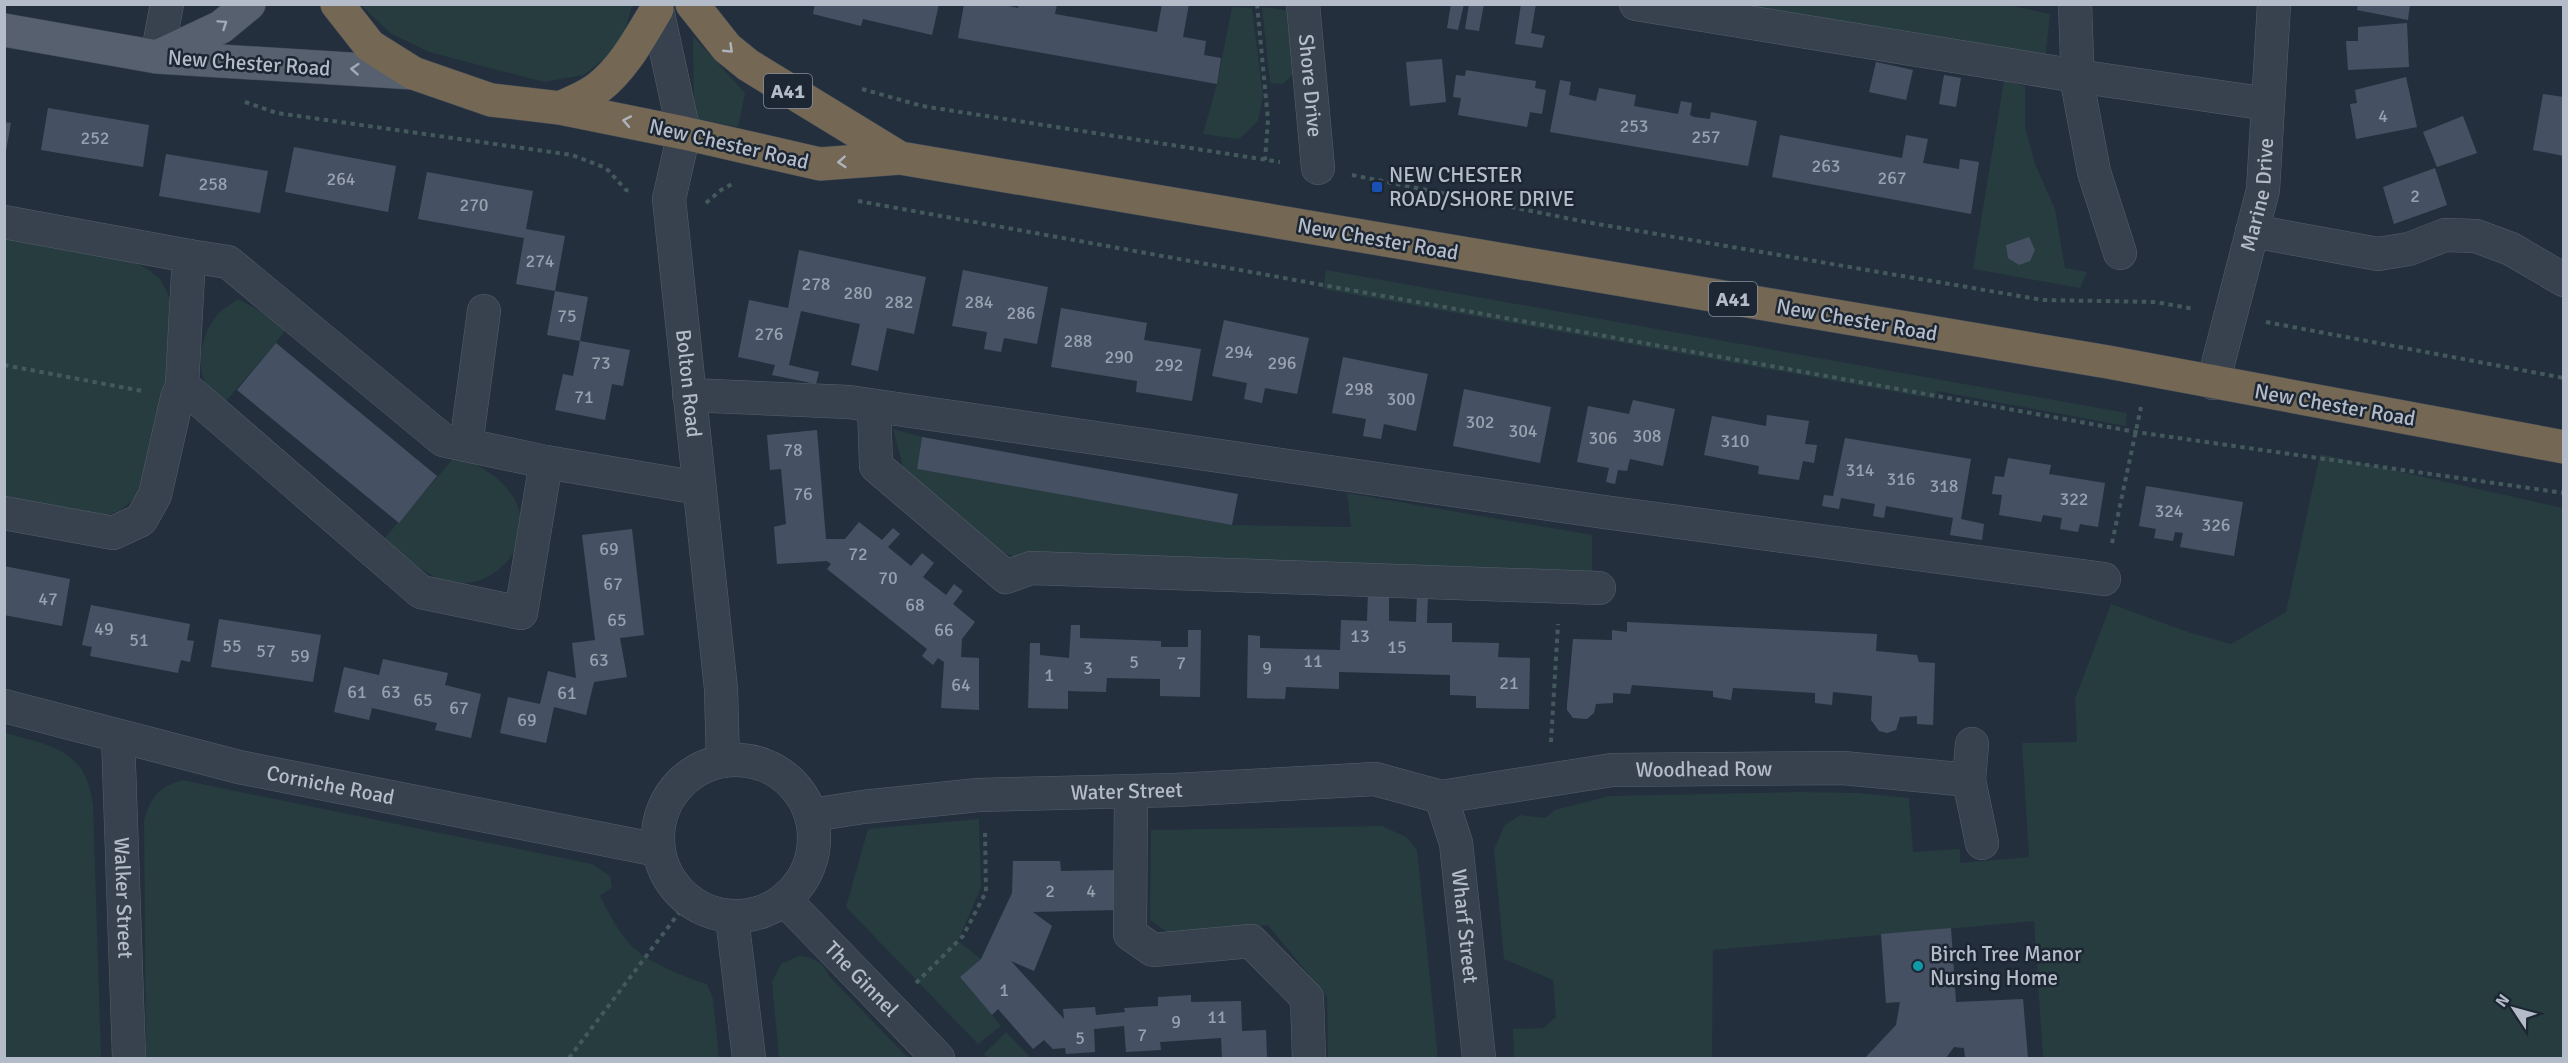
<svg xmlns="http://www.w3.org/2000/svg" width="2568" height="1063" font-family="Signika,sans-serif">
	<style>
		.green { fill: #263c3f }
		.building { fill: #455162 }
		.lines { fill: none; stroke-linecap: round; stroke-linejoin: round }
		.minor-casing { stroke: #565f6c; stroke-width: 34 }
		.major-casing { stroke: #414a57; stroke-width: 34 }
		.highway-casing { stroke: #434c59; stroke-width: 34 }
		.path { stroke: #44595c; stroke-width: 4; stroke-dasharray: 4.5 4.5; stroke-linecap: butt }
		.minor { stroke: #38414e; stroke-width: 33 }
		.major { stroke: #56606e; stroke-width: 33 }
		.highway { stroke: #746855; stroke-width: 33 }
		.oneway { stroke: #a1aab7 }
		.oneway2 { stroke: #aeb4bd }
		.transit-dot { fill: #1a4fb4; stroke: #1d2633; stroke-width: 2 }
		.culture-dot { fill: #0f9aa8; stroke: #1d2633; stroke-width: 2 }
		.labels { text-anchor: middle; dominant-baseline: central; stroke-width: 5; stroke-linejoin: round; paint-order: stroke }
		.number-label { font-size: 18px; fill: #98a1af }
		.shield { fill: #1d2633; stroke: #878f9c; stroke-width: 1.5 }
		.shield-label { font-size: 20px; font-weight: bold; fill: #b4bcc9 }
		.street-label { font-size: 21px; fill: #b4bcc9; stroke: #1d2633 }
		.poi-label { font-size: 21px; fill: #b4bcc9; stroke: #1d2633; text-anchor: start }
	</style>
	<rect width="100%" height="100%" fill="#242f3e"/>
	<path class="green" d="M2003,4L2050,14L2045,59L1738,5Z
		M361,5H632L626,27L610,54L584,75L544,82L429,52L390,33Z
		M1232,7L1252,8L1263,96L1258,121L1239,139L1203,134L1217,84Z
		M1262,7L1292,11L1299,68L1283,84L1270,83Z
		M693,36L745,93L738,127L694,118Z
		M2004,81L2025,86V127L2035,164L2055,209L2065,268L2087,272L2080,288L1973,269Z
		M4,239L136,263L149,270L160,279L167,292L172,306L182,385L147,481L136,497L121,510L103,517L5,499Z
		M1326,270L2127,413L2126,426L1937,391L1935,399L1323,289Z
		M238,299L288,326L276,343L225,402C220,399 213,395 210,391C193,367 201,333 219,313C224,308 232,304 238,299Z
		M893,429L922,437L917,469L1232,525L1351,527L1347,493L1592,535V572L1021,559L995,550L905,475Z
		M458,453C476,465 500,476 512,495C540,537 500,589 453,583C428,579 403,554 383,540Z
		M2320,454L2563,508V1058H2043L2034,921L1713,950L1712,1058H1514L1513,1029L1543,1028L1556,1017L1553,980L1504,959L1494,849L1505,825L1520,815L1545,818L1555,810L1609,796L1799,792L1858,793L1909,798L1913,852L1960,849V863L2029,857L2022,743L2077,742L2075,699L2111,604L2188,632L2231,644L2286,612Z
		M5,733C52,746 86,749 93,805L101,1058H5Z
		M182,780L592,864L610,876L612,887L600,896C610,915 619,935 636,950C652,964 687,978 707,984L713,999L719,1058H146L144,821C152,795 157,789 182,780Z
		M979,819L981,887L958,941L981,959L960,977L1001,1026L978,1044L846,907L868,829Z
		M1382,826L1406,837L1417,850L1438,1058H1328L1327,997L1268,925L1170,934L1150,920L1151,830Z
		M799,956C815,957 823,963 830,977L908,1058H779L772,982L781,964Z
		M1006,1032L1031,1058H988L984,1054Z"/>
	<path class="building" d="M815,4H939L932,35L863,19L861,26L813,14Z
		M964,4H999L1018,8L1019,4H1057L1055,14L1157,32L1162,4H1189L1183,37L1206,41L1204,55L1221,58L1217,84L958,38Z
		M1451,4H1464L1458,30L1447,28Z
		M1469,4H1484L1479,31L1465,29Z
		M1521,4H1536L1531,33L1545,36L1542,48L1515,44Z
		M2358,4H2410L2408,20L2357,10Z
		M2407,23L2409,67L2348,70L2346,41H2358V27Z
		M1442,59L1446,102L1410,106L1406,62Z
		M1876,62L1913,70L1906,100L1869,92Z
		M1466,70L1536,81L1535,88L1546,90L1542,114L1530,112L1527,127L1458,115L1461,98L1453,97L1456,75L1465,76Z
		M1944,75L1961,78L1956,107L1939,104Z
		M2406,77L2417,127L2356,139L2350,104L2357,103L2355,90Z
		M1560,80L1571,82L1569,95L1596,101L1599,88L1636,95L1634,106L1678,114L1681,101L1692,103L1690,115L1694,117L1710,119L1711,112L1757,121L1748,166L1550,132Z
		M2543,94L2564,97V156L2533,150Z
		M48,108L149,125L143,167L41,150Z
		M2463,116L2477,153L2437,167L2423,132Z
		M4,122L11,123L6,151L4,150Z
		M1780,135L1902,158L1906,135L1928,139L1923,163L1959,169L1960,159L1979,162L1971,214L1772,177Z
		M294,147L396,166L388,212L285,192Z
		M166,154L268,171L260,213L159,196Z
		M2435,168L2447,205L2394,224L2383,187Z
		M427,172L533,191L526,229L565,236L555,291L516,284L524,238L418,219Z
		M2029,237L2035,250L2030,261L2019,265L2008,258L2006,245Z
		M799,250L926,277L914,334L887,328L878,371L851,365L860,324L801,311L789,365L819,372L816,384L772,375L775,365L738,357L749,300L788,308Z
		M963,270L1048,287L1037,344L1004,338L1001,352L984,349L987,332L952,326Z
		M555,291L588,297L580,341L547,335Z
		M1061,308L1147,323L1144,340L1201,349L1192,401L1136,392L1137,381L1051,367Z
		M1224,320L1309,338L1297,394L1265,388L1262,403L1244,399L1247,383L1212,376Z
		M580,341L630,350L623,386L612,384L605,420L555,410L563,374L573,376Z
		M276,343L437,476L399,523L237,390Z
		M1343,357L1428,374L1416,431L1384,424L1381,439L1363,436L1366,419L1332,413Z
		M1464,389L1551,407L1540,463L1453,446Z
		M1633,400L1675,409L1663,466L1630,459L1627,471L1618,470L1615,484L1606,482L1609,468L1577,462L1588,406L1629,414Z
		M1767,415L1809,421L1805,444L1817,445L1814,463L1803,461L1799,480L1758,474L1759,466L1704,455L1712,416L1766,426Z
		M817,430L826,539H845L859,522L882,540L893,528L900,534L888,547L911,566L922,553L934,563L923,577L946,595L954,584L963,591L953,604L975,622L962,639L961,657L979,658V710L941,708L944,662L938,658L933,665L922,656L927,649L827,569L831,564L827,561L777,564L774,527L786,524L781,469L770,470L767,435Z
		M922,437L1238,494L1232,525L917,469Z
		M1845,438L1971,459L1961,519L1984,524L1982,540L1950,535L1953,518L1886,506L1884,518L1873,516L1875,504L1841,498L1839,509L1822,506L1824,495L1833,496Z
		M2008,458L2051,465L2049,474L2105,483L2098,527L2080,524L2078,532L2060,529L2062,518L2043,515L2041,522L1999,515L2002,495L1992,494L1995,476L2004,477Z
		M2146,486L2243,502L2234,556L2180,547L2183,533L2175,532L2173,541L2154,538L2156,529L2139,526Z
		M632,529L644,635L620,638L627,677L594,682L586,715L554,707L546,743L500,733L508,697L540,704L548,671L576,678L572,643L595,640L582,535Z
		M4,566L70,579L62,626L4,615Z
		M1368,592L1389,593V621L1416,622L1417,593H1428L1427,623H1452V642L1499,643L1498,657L1530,658L1529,709L1476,708V696L1450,695V675L1339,672V689L1286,687L1285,699L1247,698L1248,635L1260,636V648L1340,650L1341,620L1367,621Z
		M91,605L190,624L187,640L194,641L190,662L181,660L178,673L90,656L92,647L82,645Z
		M219,619L321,635L313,682L211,667Z
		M1627,622L1877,634L1876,651L1917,655L1919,662L1935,663L1933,725L1917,724V716L1900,717L1896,730L1887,733L1879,731L1871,720L1872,696L1833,692L1832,705L1815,703V693L1733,688L1731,700L1713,697V691L1632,685L1630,694L1613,693V703L1596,704L1594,713L1587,719L1573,718L1567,710V705L1573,639L1612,640V630L1627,632Z
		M1071,625H1080V638L1161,641V647H1188V630H1201L1200,697L1160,696V679L1107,678L1106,692L1068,691V709L1028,708L1030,643H1040V655L1069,658Z
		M383,659L448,673L445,685L481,694L471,738L435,730L437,723L372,708L369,720L334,712L344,667L379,675Z
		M1013,861H1060L1061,871L1115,870V910L1033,912L1052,926L1034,971L1011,961L1064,1019L1063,1009L1095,1007L1096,1015L1125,1012L1124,1008L1158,1006V997L1191,995V1002L1241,1001L1242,1031L1266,1030L1267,1058H1222L1221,1038L1160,1042L1161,1050L1126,1052L1124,1026L1094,1029L1095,1052L1066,1054L1065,1048L1053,1049L1044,1040L1033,1049L998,1009L992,1015L960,977L981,959L1012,893Z
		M1951,928L1956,1002L2023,999L2028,1058H1965L1964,1048L1954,1047L1946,1058H1865L1896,1025L1900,1002L1886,1003L1881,934Z"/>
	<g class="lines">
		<g class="minor-casing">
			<g id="minor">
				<path id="s1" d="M1303,4L1318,168"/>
				<path d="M1636,4L2077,76L2268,104"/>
				<path d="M2075,4L2078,87L2094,172L2120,253"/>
				<path id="s2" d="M657,9L684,133L669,199L721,689L723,761"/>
				<path d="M157,57L167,4"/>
				<path d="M4,222L189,256L182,385L177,398L155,495L141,520L113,533L4,513"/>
				<path d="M2252,231L2378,254L2409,249L2445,235L2476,236L2511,249L2564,280"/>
				<path d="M189,256L228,262L443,440L546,462"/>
				<path id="s3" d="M2213,383L2263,190L2274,4"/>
				<path d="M182,385L421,592L521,613L546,462L699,488"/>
				<path d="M689,395L849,402L1604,512L2104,579"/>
				<path d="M874,406L876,466L1006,577L1031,568L1599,588"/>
				<path d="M466,445L484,311"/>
				<path id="s4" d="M4,706L239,767L658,850"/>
				<path id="s5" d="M118,736L129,1058"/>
				<path d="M1972,744L1969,780L1982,843"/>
				<circle cx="736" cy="838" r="78"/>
				<path d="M1131,791L1130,934L1153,950L1251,941L1307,998L1309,1058"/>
				<path id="s6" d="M1441,797L1456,843L1479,1058"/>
				<path id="s7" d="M812,815L863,807L978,795L1175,790L1375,779L1441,797L1612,770L1843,768L1969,780"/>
				<path id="s8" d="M785,900L938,1058"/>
				<path d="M732,918L749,1058"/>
			</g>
		</g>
		<g class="major-casing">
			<path id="major" d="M4,30L157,57L413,73
				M159,56L221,27L249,4"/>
		</g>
		<g class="highway-casing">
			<path id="highway" d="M337,4L370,46L413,73L491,100L560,108L684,133L820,164L900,158L2108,362L2564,447
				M692,4L727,48L748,65L900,158
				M560,108C572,102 587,97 598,88C624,68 640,37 657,9V4"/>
		</g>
		<path class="path" d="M1257,4L1268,120L1265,160
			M862,89L922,106L1280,162
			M245,102L277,113L572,155L606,168L626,190L632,191
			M1352,175L1586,222L2043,300L2156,302L2194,309
			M858,201L2136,432L2564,493
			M706,203L721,190L734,183
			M2266,322L2564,378
			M4,365L142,391
			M2112,543L2141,407
			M1551,742L1558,624
			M916,983L963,936L986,892L985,833
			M569,1058L688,901"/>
		<use href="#minor" class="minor"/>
		<use href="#major" class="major"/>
		<use href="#highway" class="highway"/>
	</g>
	<defs><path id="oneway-chevron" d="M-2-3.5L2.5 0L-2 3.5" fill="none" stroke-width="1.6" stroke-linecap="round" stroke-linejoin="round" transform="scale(1.5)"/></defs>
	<g class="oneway">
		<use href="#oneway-chevron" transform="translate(223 24) rotate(-34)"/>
		<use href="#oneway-chevron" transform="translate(355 69) rotate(-176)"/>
	</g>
	<g class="oneway2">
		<use href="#oneway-chevron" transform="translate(729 49) rotate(44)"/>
		<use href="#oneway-chevron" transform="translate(627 121) rotate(-169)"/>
		<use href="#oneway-chevron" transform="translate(842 162) rotate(176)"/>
	</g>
	<rect class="transit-dot" x="1371" y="181" width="12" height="12" rx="3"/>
	<circle class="culture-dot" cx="1918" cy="966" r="6"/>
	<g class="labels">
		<g class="number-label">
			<text x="2383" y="116">4</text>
			<text x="1634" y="126">253</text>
			<text x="1706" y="137">257</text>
			<text x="95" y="138">252</text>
			<text x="1826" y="166">263</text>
			<text x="1892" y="178">267</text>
			<text x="341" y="179">264</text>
			<text x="213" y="184">258</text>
			<text x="2415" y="196">2</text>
			<text x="474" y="205">270</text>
			<text x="540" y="261">274</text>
			<text x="816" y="284">278</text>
			<text x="858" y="293">280</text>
			<text x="899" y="302">282</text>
			<text x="979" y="302">284</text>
			<text x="1021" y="313">286</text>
			<text x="567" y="316">75</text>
			<text x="769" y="334">276</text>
			<text x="1078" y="341">288</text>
			<text x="1239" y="352">294</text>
			<text x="1119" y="357">290</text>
			<text x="601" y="363">73</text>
			<text x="1282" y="363">296</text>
			<text x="1169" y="365">292</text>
			<text x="1359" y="389">298</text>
			<text x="584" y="397">71</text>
			<text x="1401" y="399">300</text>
			<text x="1480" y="422">302</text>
			<text x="1523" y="431">304</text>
			<text x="1647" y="436">308</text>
			<text x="1603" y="438">306</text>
			<text x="1735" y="441">310</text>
			<text x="793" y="450">78</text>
			<text x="1860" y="470">314</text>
			<text x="1901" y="479">316</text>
			<text x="1944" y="486">318</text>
			<text x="803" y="494">76</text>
			<text x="2074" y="499">322</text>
			<text x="2169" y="511">324</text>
			<text x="2216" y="525">326</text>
			<text x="609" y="549">69</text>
			<text x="858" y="554">72</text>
			<text x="888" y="578">70</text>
			<text x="613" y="584">67</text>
			<text x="48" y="599">47</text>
			<text x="915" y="605">68</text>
			<text x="617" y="620">65</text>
			<text x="104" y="629">49</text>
			<text x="944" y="630">66</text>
			<text x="1360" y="636">13</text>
			<text x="139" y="640">51</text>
			<text x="232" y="646">55</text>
			<text x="1397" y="647">15</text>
			<text x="266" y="651">57</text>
			<text x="300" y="656">59</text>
			<text x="599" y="660">63</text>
			<text x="1313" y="661">11</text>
			<text x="1134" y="662">5</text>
			<text x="1181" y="663">7</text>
			<text x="1088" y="668">3</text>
			<text x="1267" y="668">9</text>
			<text x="1049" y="675">1</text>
			<text x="1509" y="683">21</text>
			<text x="961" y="685">64</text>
			<text x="357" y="692">61</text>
			<text x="391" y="692">63</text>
			<text x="567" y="693">61</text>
			<text x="423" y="700">65</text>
			<text x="459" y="708">67</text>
			<text x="527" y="720">69</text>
			<text x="1050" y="891">2</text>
			<text x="1091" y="891">4</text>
			<text x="1004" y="990">1</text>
			<text x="1217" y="1017">11</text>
			<text x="1176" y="1022">9</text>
			<text x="1142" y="1035">7</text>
			<text x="1080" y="1038">5</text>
		</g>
		<g class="shield">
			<rect x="764" y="74" width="48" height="34" rx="4.5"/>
			<rect x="1709" y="282" width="48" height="34" rx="4.5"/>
		</g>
		<g class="shield-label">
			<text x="788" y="91">A41</text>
			<text x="1733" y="299">A41</text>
		</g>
		<g class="street-label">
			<text transform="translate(249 63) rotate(4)">New Chester Road</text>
			<text stroke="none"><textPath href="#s1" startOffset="82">Shore Drive</textPath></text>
			<text transform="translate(729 144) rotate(13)">New Chester Road</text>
			<text stroke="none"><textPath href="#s3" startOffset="194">Marine Drive</textPath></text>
			<text transform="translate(1378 239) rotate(10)">New Chester Road</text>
			<text transform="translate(1857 320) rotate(10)">New Chester Road</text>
			<text stroke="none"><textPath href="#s2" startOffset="380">Bolton Road</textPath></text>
			<text transform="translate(2335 405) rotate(10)">New Chester Road</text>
			<text stroke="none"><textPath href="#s7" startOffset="898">Woodhead Row</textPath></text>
			<text stroke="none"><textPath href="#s4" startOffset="336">Corniche Road</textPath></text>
			<text stroke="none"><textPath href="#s7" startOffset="316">Water Street</textPath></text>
			<text stroke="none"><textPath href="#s5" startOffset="162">Walker Street</textPath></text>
			<text stroke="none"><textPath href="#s6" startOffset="132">Wharf Street</textPath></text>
			<text stroke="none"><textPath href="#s8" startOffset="110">The Ginnel</textPath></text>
		</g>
		<g class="poi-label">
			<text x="1389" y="175">NEW CHESTER<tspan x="1389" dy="24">ROAD/SHORE DRIVE</tspan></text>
			<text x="1930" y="954">Birch Tree Manor<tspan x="1930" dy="24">Nursing Home</tspan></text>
		</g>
	</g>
	<rect width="2568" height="1063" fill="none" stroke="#b4bcc9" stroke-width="12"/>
	<g transform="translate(2514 1009) rotate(306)" stroke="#1d2633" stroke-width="4.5" paint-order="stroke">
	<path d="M0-4.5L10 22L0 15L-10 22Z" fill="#b4bcc9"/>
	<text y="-9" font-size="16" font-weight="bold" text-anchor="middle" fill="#b4bcc9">N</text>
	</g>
</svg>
